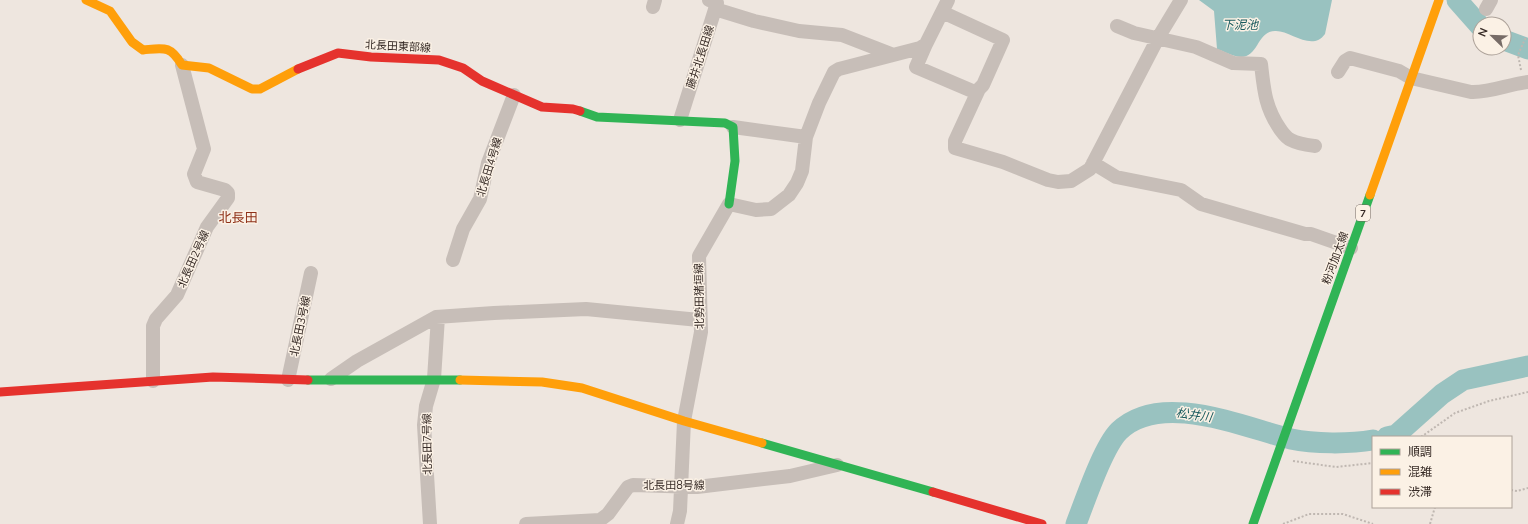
<svg xmlns="http://www.w3.org/2000/svg" width="1528" height="524" viewBox="0 0 1528 524" font-family="'Nunito Sans','Noto Sans JP',sans-serif">
	<style>
		.water { fill: #99c2c0 }
		.lines { fill: none; stroke-linecap: round; stroke-linejoin: round }
		.river { stroke: #99c2c0; stroke-width: 21 }
		.path { stroke: #bfb7b1; stroke-width: 2; stroke-dasharray: 2 2; stroke-linecap: butt }
		.street { stroke: #c7beb8; stroke-width: 14 }
		.fast { stroke: #30b455; stroke-width: 9 }
		.slow { stroke: #ff9f0a; stroke-width: 9 }
		.jam { stroke: #e5322d; stroke-width: 9 }
		.labels { text-anchor: middle; stroke-width: 3; stroke-linejoin: round; paint-order: stroke }
		.shield { fill: #fbf1e5; stroke: #72665f; stroke-width: 1 }
		.shield-label { font-size: 10px; font-weight: bold; fill: #372b26 }
		.street-label { font-size: 11px; fill: #372b26; stroke: #fbf1e5 }
		.water-label { font-size: 12px; font-style: italic; fill: #185a5d; stroke: #fbf1e5 }
		.quarter-label { font-size: 13px; fill: #8e3118; stroke: #fbf1e5 }
	</style>
	<rect width="100%" height="100%" fill="#eee6df"/>
	<path class="water" d="M1199,0H1332L1325,34C1312,52 1291,31 1276,31C1257,30 1259,57 1241,57C1234,57 1223,51 1217,49L1214,11Z"/>
	<g class="lines">
		<path class="river" d="M1457,0L1480,26
			M1504,40L1528,49
			M1387,437L1396,435L1442,394L1463,380L1528,366
			M1076,524C1085,501 1103,447 1119,431C1161,390 1245,428 1291,439C1314,444 1350,444 1373,440"/>
		<path class="path" d="M1521,70L1518,55L1525,39L1528,40
			M1421,437L1455,413L1489,401L1528,392
			M1293,461L1336,467L1373,463
			M1511,490L1517,491L1528,488
			M1283,524L1309,514H1343L1373,524
			M1430,524L1435,507"/>
		<path class="street" d="M653,7L655,0
			M715,9L754,21L799,31L842,35L891,54
			M1486,9L1491,0
			M942,12L1003,40L983,85L979,89L955,141V148L1003,162L1048,180L1058,182L1071,181L1090,169L1158,38L1181,0
			M1117,26L1134,33L1196,47L1233,63L1261,64C1264,90 1265,107 1280,129C1283,133 1286,138 1291,140C1298,144 1307,145 1315,146
			M926,44L916,67L977,93
			M1338,72L1345,61L1350,58L1399,71L1411,78L1471,92C1490,93 1509,84 1528,82
			M680,120L717,3L709,0
			M733,127L806,137
			M1093,163L1116,177L1181,190L1201,204L1305,234H1311L1351,248
			M453,260L463,229L480,199L488,163L514,95
			M331,379L357,361L436,317L494,313L586,309L699,320
			M288,380L311,273
			M153,381V326L156,319L177,295L207,227L228,198V193L225,190L197,182L194,174L204,149L182,65
			M430,524L424,425L426,406L434,379L438,317
			M526,524L600,520L608,514L628,487L633,485L697,487L790,476L837,465
			M677,524L680,511L684,421L701,332L699,256L729,204L756,210L771,209L789,195L797,183L802,171L806,137L819,103L834,72L839,69L920,48L926,44L948,0"/>
		<path class="fast" d="M580,111L597,117L725,123L733,127L735,161L729,204
			M308,380H460
			M762,443L933,492
			M1253,524L1370,195"/>
		<path class="slow" d="M86,0L110,11L132,42L143,50C164,48 170,45 182,65L209,68L252,89H260L298,69
			M1370,195L1439,0
			M460,380L542,382L582,388L684,421L762,443"/>
		<path class="jam" d="M298,69L338,53L371,57L439,60L463,68L482,81L542,107L573,109L580,111
			M0,392L213,377L308,380
			M933,492L1042,524"/>
	</g>
	<g class="labels">
		<rect class="shield" x="1356" y="205" width="14" height="16" rx="3"/>
		<g class="shield-label">
			<text x="1363" y="217">7</text>
		</g>
		<g class="street-label">
			<text transform="translate(398 46) rotate(3)" y="4">北長田東部線</text>
			<text transform="translate(700 57) rotate(-72)" y="4">藤井北長田線</text>
			<text transform="translate(489 167) rotate(-73)" y="4">北長田4号線</text>
			<text transform="translate(1335 258) rotate(-70)" y="4">粉河加太線</text>
			<text transform="translate(193 259) rotate(-66)" y="4">北長田2号線</text>
			<text transform="translate(699 296) rotate(-91)" y="4">北勢田猪垣線</text>
			<text transform="translate(300 326) rotate(-78)" y="4">北長田3号線</text>
			<text transform="translate(427 444) rotate(-91)" y="4">北長田7号線</text>
			<text x="674" y="489">北長田8号線</text>
		</g>
		<g class="water-label">
			<text x="1240" y="29">下泥池</text>
			<text transform="translate(1194 415) rotate(8)" y="4">松井川</text>
		</g>
		<g class="quarter-label">
			<text x="238" y="222">北長田</text>
		</g>
	</g>
	<rect x="1372" y="436" width="140" height="72" fill="#fbf1e5" stroke="#ada299"/>
	<rect x="1380" y="449" width="20" height="6" fill="#30b455" stroke="#ada299"/>
	<text x="1408" y="456" font-size="12" fill="#372b26">順調</text>
	<rect x="1380" y="469" width="20" height="6" fill="#ff9f0a" stroke="#ada299"/>
	<text x="1408" y="476" font-size="12" fill="#372b26">混雑</text>
	<rect x="1380" y="489" width="20" height="6" fill="#e5322d" stroke="#ada299"/>
	<text x="1408" y="496" font-size="12" fill="#372b26">渋滞</text>
	<g transform="translate(1492 36) rotate(293)"><circle r="19" fill="#fbf1e5" stroke="#ada299"/>
	<path d="M0-3L7 15L0 10L-7 15Z" fill="#776c67"/>
	<text y="-6" font-size="11" font-weight="bold" text-anchor="middle" fill="#372b26">N</text>
	</g>
</svg>
